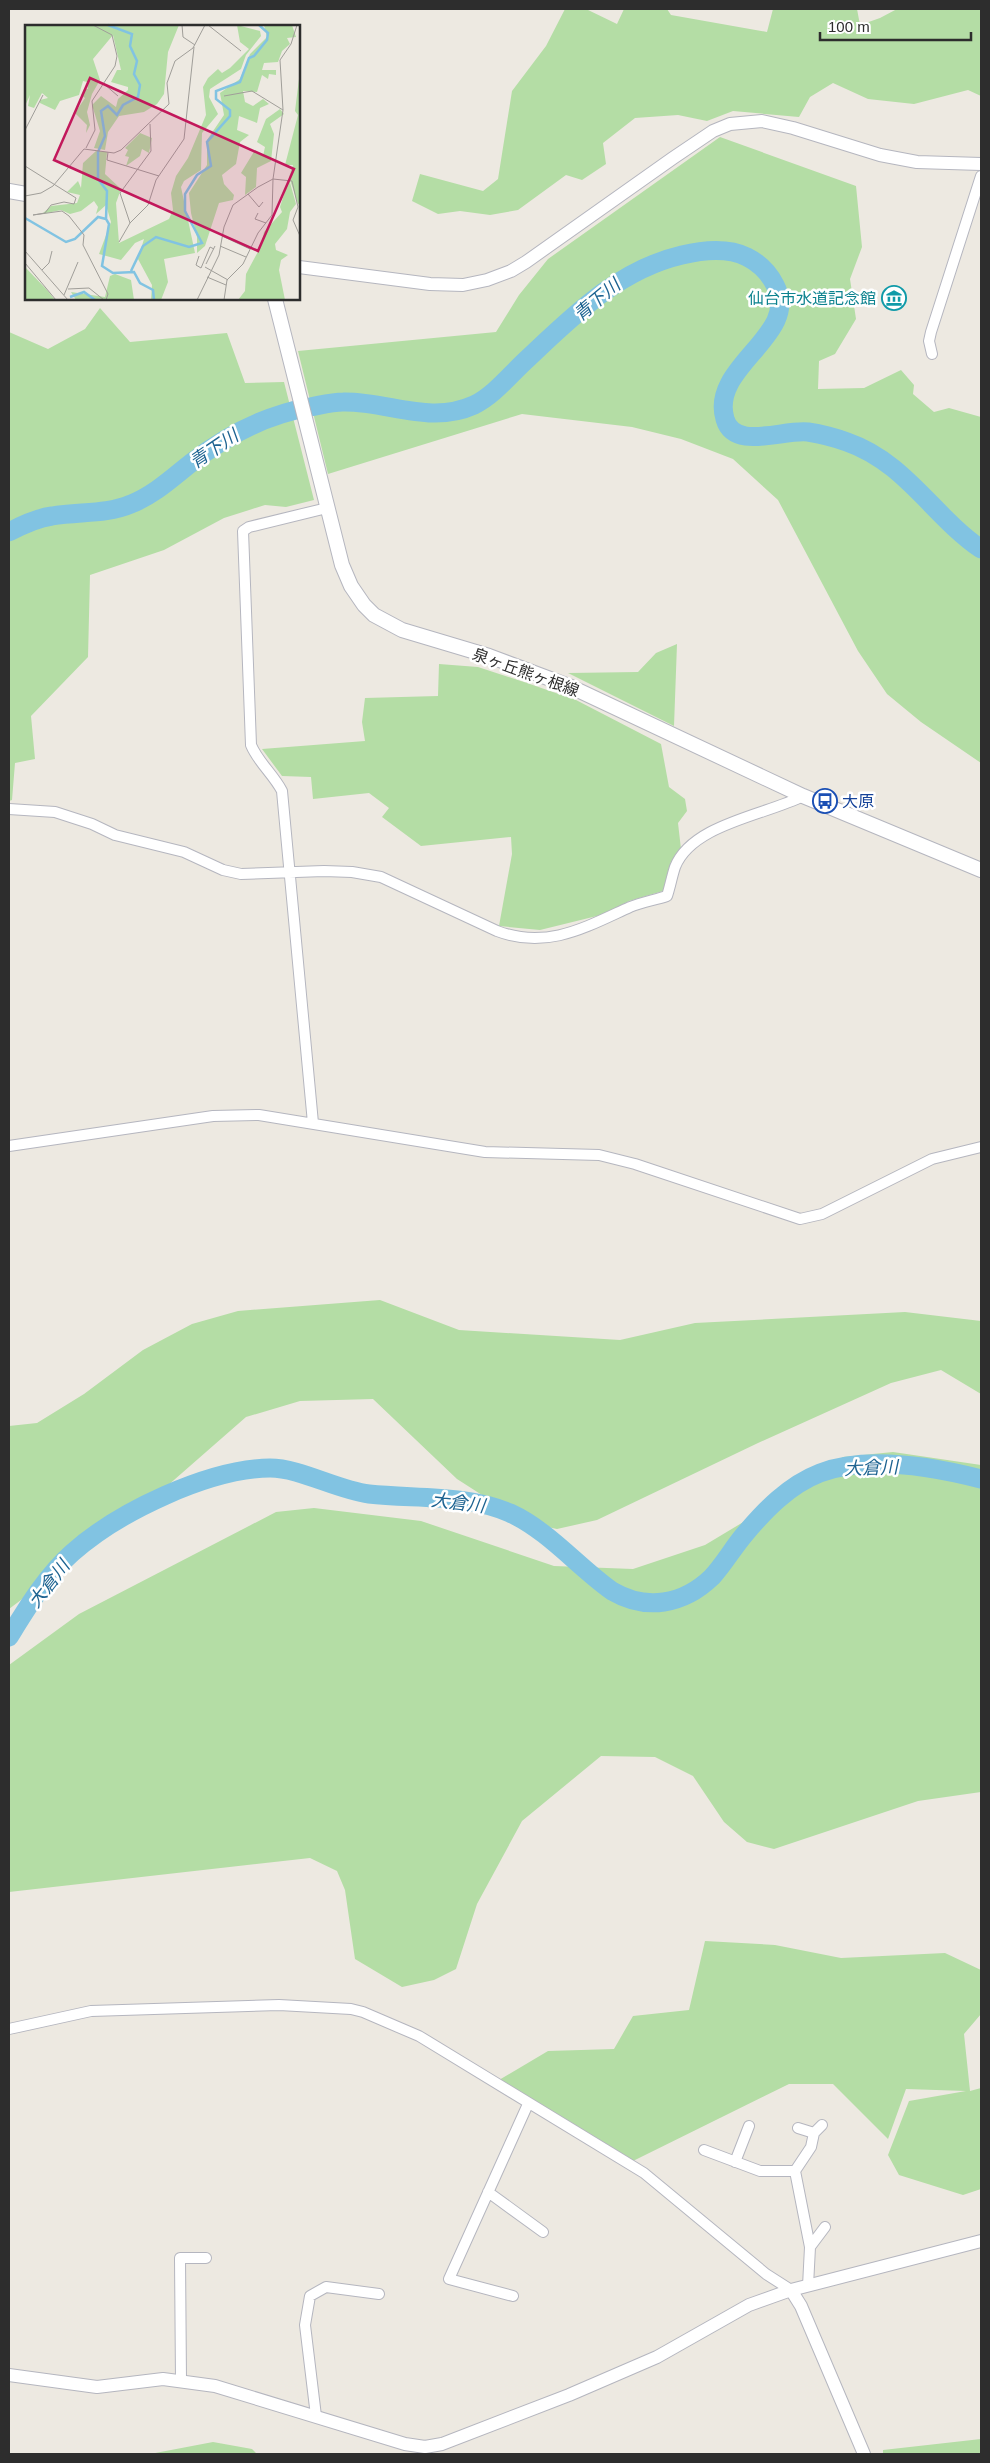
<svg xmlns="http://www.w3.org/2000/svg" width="990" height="2463" viewBox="0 0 990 2463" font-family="Arial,'Noto Sans JP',sans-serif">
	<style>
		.green { fill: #b4dda5 }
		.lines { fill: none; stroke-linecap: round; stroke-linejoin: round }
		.river { stroke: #81c3e2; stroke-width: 19 }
		.minor-casing { stroke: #b5b6bf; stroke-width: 12 }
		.tertiary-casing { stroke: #b5b6bf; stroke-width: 14 }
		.secondary-casing { stroke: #b5b6bf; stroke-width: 16 }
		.minor { stroke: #fff; stroke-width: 10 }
		.tertiary { stroke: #fff; stroke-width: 12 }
		.secondary { stroke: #fff; stroke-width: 14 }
		.labels { text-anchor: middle; stroke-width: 5; stroke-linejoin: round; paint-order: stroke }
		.culture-label { font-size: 16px; fill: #0d838f; stroke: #fff; text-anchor: end }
		.street-label { font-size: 16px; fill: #2d2d2d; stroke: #fff }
		.transit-label { font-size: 16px; fill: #164399; stroke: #fff; text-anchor: start }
		.water-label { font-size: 18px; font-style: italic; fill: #1d6391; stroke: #fff }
		.inset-river { fill: none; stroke: #81c3e2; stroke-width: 2.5 }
		.inset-road { fill: none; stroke: #a09e99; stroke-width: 1 }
		.view { fill: #c2185b; fill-opacity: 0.15; stroke: #c2185b; stroke-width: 2.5 }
		.inset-edge { fill: none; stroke: #2d2d2d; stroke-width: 2.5 }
	</style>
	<rect width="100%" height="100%" fill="#ede9e1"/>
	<path class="green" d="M565,9H586L617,24L624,9H667L671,15L767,32L773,9H857L860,25L880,18L897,9H981V96L968,90L914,104L868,99L833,83L810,97L799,117L733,111L707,121L678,115L635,118L603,143L606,164L582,180L566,175L518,210L490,215L460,211L438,214L412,201L420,174L483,191L498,179L512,91L546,46Z
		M720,137L856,186L862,247L850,279L856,319L835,354L819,361L818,389L864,388L901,370L914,385L913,394L934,412L949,408L981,417V763L921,722L887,694L858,651L778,500L733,459L681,439L632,427L522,414L328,474L298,351L496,332L519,295L548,259Z
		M100,308L130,342L227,333L245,383L284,382L314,500L286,507L265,505L224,518L164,550L90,575L88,657L31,716L35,759L15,763L12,800L9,801V332L48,349L85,329Z
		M677,644L674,726L568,673L638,672L656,653Z
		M439,664L478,667L527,683L576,700L661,744L669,787L685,799L687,811L678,823L681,849L671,862L663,891L629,901L605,914L540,930L499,926L512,854L511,837L421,846L382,817L389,808L369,793L313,799L311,777L282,776L262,749L365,741L362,722L365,698L438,696Z
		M380,1300L459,1330L620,1340L695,1323L905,1312L981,1321V1394L941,1370L891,1383L758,1443L597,1520L557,1529L524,1522L457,1479L373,1399L300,1401L246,1417L134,1515L9,1609V1426L37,1423L84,1394L143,1350L192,1324L238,1311Z
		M893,1452L981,1465V1792L918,1801L774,1849L747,1842L724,1822L693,1776L655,1757L601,1756L522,1821L477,1904L456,1969L434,1980L402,1987L355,1959L345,1890L337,1871L310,1858L9,1892V1665L79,1614L276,1512L314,1508L421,1521L554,1566L633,1569L705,1545L760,1512L798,1482L843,1457Z
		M705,1941L775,1945L841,1958L945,1953L981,1970V2014L964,2034L970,2091L981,2088V2189L963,2195L899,2175L888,2155L909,2101L966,2091L906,2089L888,2139L833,2084H789L633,2161L499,2080L548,2051L614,2049L633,2016L689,2010Z
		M981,2439V2454H883V2450Z
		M213,2442L252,2449L257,2454H150Z"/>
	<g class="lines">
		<path class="river" d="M9,532C22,525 37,518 52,516C79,511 105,515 131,504C154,495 172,478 191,463C227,435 265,415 310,407C321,405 332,402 343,402C388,401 430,425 474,405C493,396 509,376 524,362C571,318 617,270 682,255C703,250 727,247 747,257C759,263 769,273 775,285C802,335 709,366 725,419C734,451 783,429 808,432C821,434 836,438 847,442C905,462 933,516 981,549
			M9,1637C27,1608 46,1576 72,1553C118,1512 208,1469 270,1468C300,1468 337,1490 369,1494C415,1499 466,1494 510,1513C549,1531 578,1567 612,1591C646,1611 683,1605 712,1577C724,1564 733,1548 744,1535C765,1510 789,1485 820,1473C867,1455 934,1467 981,1479"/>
		<defs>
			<path id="minor" d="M932,354L929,341L931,332L981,176
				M9,809L55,812L92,824L115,835L184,852L223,870L241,874L324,871L352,872L381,877L497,931C547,950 586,927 630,907C642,902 655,900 667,896C670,887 672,876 675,867C692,824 766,815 803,796
				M313,1123L282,791C273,774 258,762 251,745L243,531L249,527L327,508
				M9,1146L213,1116L259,1115L485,1152L599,1155L635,1164L800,1219L822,1214L932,1159L981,1147
				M9,2029L91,2011L279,2005L351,2009L363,2012L419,2036L644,2173L766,2274L791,2290
				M798,2128L814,2133L822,2125
				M704,2150L760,2171H795
				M735,2162L749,2126
				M488,2192L543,2232
				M810,2247L825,2227
				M808,2286L810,2247L795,2171L811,2147L814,2133
				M513,2296L449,2279L528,2104
				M181,2380L180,2258H206
				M316,2416L305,2325L310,2296L326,2287L379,2294"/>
			<path id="tertiary" d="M299,267L430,284L463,285L487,280L511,271L526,262L673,158L713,131L730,124L762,121L793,128L880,155L917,162L981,164
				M791,2290L801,2306L864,2454
				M9,2375L97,2387L163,2379L215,2386L405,2444L425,2447L442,2444L569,2395L657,2357L749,2305L791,2290L981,2241"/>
			<path id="secondary" d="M9,191L26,194
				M275,299L342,565L351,586L364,605L374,615L402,630L489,656L569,686L803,796L981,870"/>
		</defs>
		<use href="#minor" class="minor-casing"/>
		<use href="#tertiary" class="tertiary-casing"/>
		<use href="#secondary" class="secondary-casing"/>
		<use href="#minor" class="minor"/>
		<use href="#tertiary" class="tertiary"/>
		<use href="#secondary" class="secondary"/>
	</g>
	<defs>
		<symbol id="museum-ring" viewBox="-11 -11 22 22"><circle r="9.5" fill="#fff" stroke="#0f9aa8" stroke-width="1.5"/><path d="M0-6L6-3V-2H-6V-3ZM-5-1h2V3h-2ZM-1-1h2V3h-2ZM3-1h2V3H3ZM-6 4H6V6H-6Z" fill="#0f9aa8"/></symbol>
		<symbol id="bus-ring" viewBox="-11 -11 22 22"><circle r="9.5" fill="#fff" stroke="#1a4fb4" stroke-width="1.5"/><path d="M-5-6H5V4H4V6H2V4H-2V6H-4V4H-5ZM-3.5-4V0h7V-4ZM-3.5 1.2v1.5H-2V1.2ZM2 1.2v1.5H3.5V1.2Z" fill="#1a4fb4"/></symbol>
	</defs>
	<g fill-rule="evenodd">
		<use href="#museum-ring" x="880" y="284" width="28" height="28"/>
		<use href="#bus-ring" x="811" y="787" width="28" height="28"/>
	</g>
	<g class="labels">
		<g class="culture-label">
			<text x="876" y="304">仙台市水道記念館</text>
		</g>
		<g class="street-label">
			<text transform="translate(526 672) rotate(20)" y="6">泉ヶ丘熊ヶ根線</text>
		</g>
		<g class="transit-label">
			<text x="842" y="807">大原</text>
		</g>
		<g class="water-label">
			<text transform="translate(597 300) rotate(-40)" y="6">青下川</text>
			<text transform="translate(214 449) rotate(-34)" y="6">青下川</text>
			<text transform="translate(871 1468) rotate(-2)" y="6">大倉川</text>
			<text transform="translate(458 1503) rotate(7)" y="6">大倉川</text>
			<text transform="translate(49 1584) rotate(-52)" y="6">大倉川</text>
		</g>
	</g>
	<g transform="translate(25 25)">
		<rect width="275" height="275" fill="#ede9e1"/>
		<path d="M0,0H154L143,27L139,69L132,79L119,87L94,91L83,107L80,125L69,123L75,106L67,80L76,71L91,82L93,74L103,65V62L86,57L92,45H96L88,10L68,34L75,55L67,69L62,87L65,100L61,108L62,100L50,88L60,73L56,70L59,64H63L62,57L58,56L54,70L35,76L30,85L15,78V75L23,73L17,68L9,83L3,81L5,70L0,81ZM212,0L235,6L236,11L221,30L216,44L185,64L184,72L193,89L177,108L176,145L159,156L156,162L170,228L139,234L143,257L136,275H126L127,260L113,234L119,214L110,218L96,235L74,229L86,197L81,180L71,189L73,182L69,176L56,186L45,189L36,185L17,189L26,181L52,178L55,170L42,167L53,156L56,163L58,138L71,126L82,127L80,149L96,164L91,178L94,218L144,194L148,185L146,168L151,151L163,133L181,90L178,62L183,53L193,44L197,48L205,43L224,24L215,17ZM239,0H267L271,12L262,13L265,19L257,26L253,37L239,38L237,45H251V50L244,49L243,54L237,50L232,67L218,66L220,77L228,81L238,74L244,79L235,83L232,98L214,91L212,105L224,110L215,117L211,139L197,150L199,159L209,170L208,175L194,178L180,221L172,228V212L166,188L164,168L182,140V115L199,90L195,68L215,54L225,29L242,12ZM275,46V178L273,179L264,152L268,140H260L273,90L270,86ZM255,84L259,89L245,99L249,109L246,136L232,143L231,162L220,170L221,152L216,148L230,125L238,131L240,122L232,117L241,94ZM115,108L127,113L124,128L117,124L115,131L101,141L104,132L100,131L103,125L100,123ZM264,154L271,179L265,187L262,204L250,219L251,225L263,230L256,235L254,245L260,275H213L220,266L221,249L236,221L239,207L257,187L255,182ZM0,242L23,266L30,275H0ZM90,249L106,255L109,275H51L46,267L80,272L85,251Z" fill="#b4dda5"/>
		<path class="inset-river" d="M83,0L107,9L105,21L112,36L109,49L115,60L113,72L98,80L92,90L83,81L76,86L80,111L73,127V154L82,166L81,194L84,199L77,241L88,248L109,247L115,258L128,265L129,275M0,193L41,217L50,214L73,192L81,194M106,246L118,221L131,212L164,222L177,218L160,186V169L172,150L186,141L182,117L205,91V85L191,74V66L215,57L224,33L229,31L242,15L243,8L234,0M45,272L59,267L70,275"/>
		<path class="inset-road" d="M157,0L158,12L170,20M183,0L216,26M79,59L93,71M199,71L227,66L258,85M0,105L18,70M61,123L70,105L67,76L90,41L92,31L87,10L68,0M83,127L82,135L134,151M0,141L51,173L49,179L39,177L26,180L20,188L8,190L37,186L44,191L59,210L58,220L83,269L81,275M223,169L234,182L238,177M0,171L16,168L28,161L59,124L89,128L96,125L144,79L142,58L150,36L168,23L180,0M233,188L230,194L241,198M105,198L95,168L126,126L125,99M197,211L225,224M94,217L105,198L123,180L131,155L159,114L169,22M195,221L221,232M0,226L43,275M174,231L171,240L176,243L185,222L189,224M0,238L31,275M181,239L190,221M180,242L203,255M17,245L24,238L27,226M182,252L201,260M43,264L64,263L79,275M39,270L53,237M172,275L194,230L199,202L208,180L233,162L248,154L267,156L273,182L268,195L275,211M199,275L202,255L218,239L233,208L247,190L248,154L258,85L255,35L266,19L272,0"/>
		<path class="view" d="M65,53L269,144L233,226L29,135Z"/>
		<rect width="275" height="275" class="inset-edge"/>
	</g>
	<rect width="990" height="2463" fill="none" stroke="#2d2d2d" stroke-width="20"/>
	<path d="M820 32v8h151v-8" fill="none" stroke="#2d2d2d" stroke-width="2.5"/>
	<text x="828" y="32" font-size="15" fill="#2d2d2d" stroke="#ffffff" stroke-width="4" paint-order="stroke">100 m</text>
</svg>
